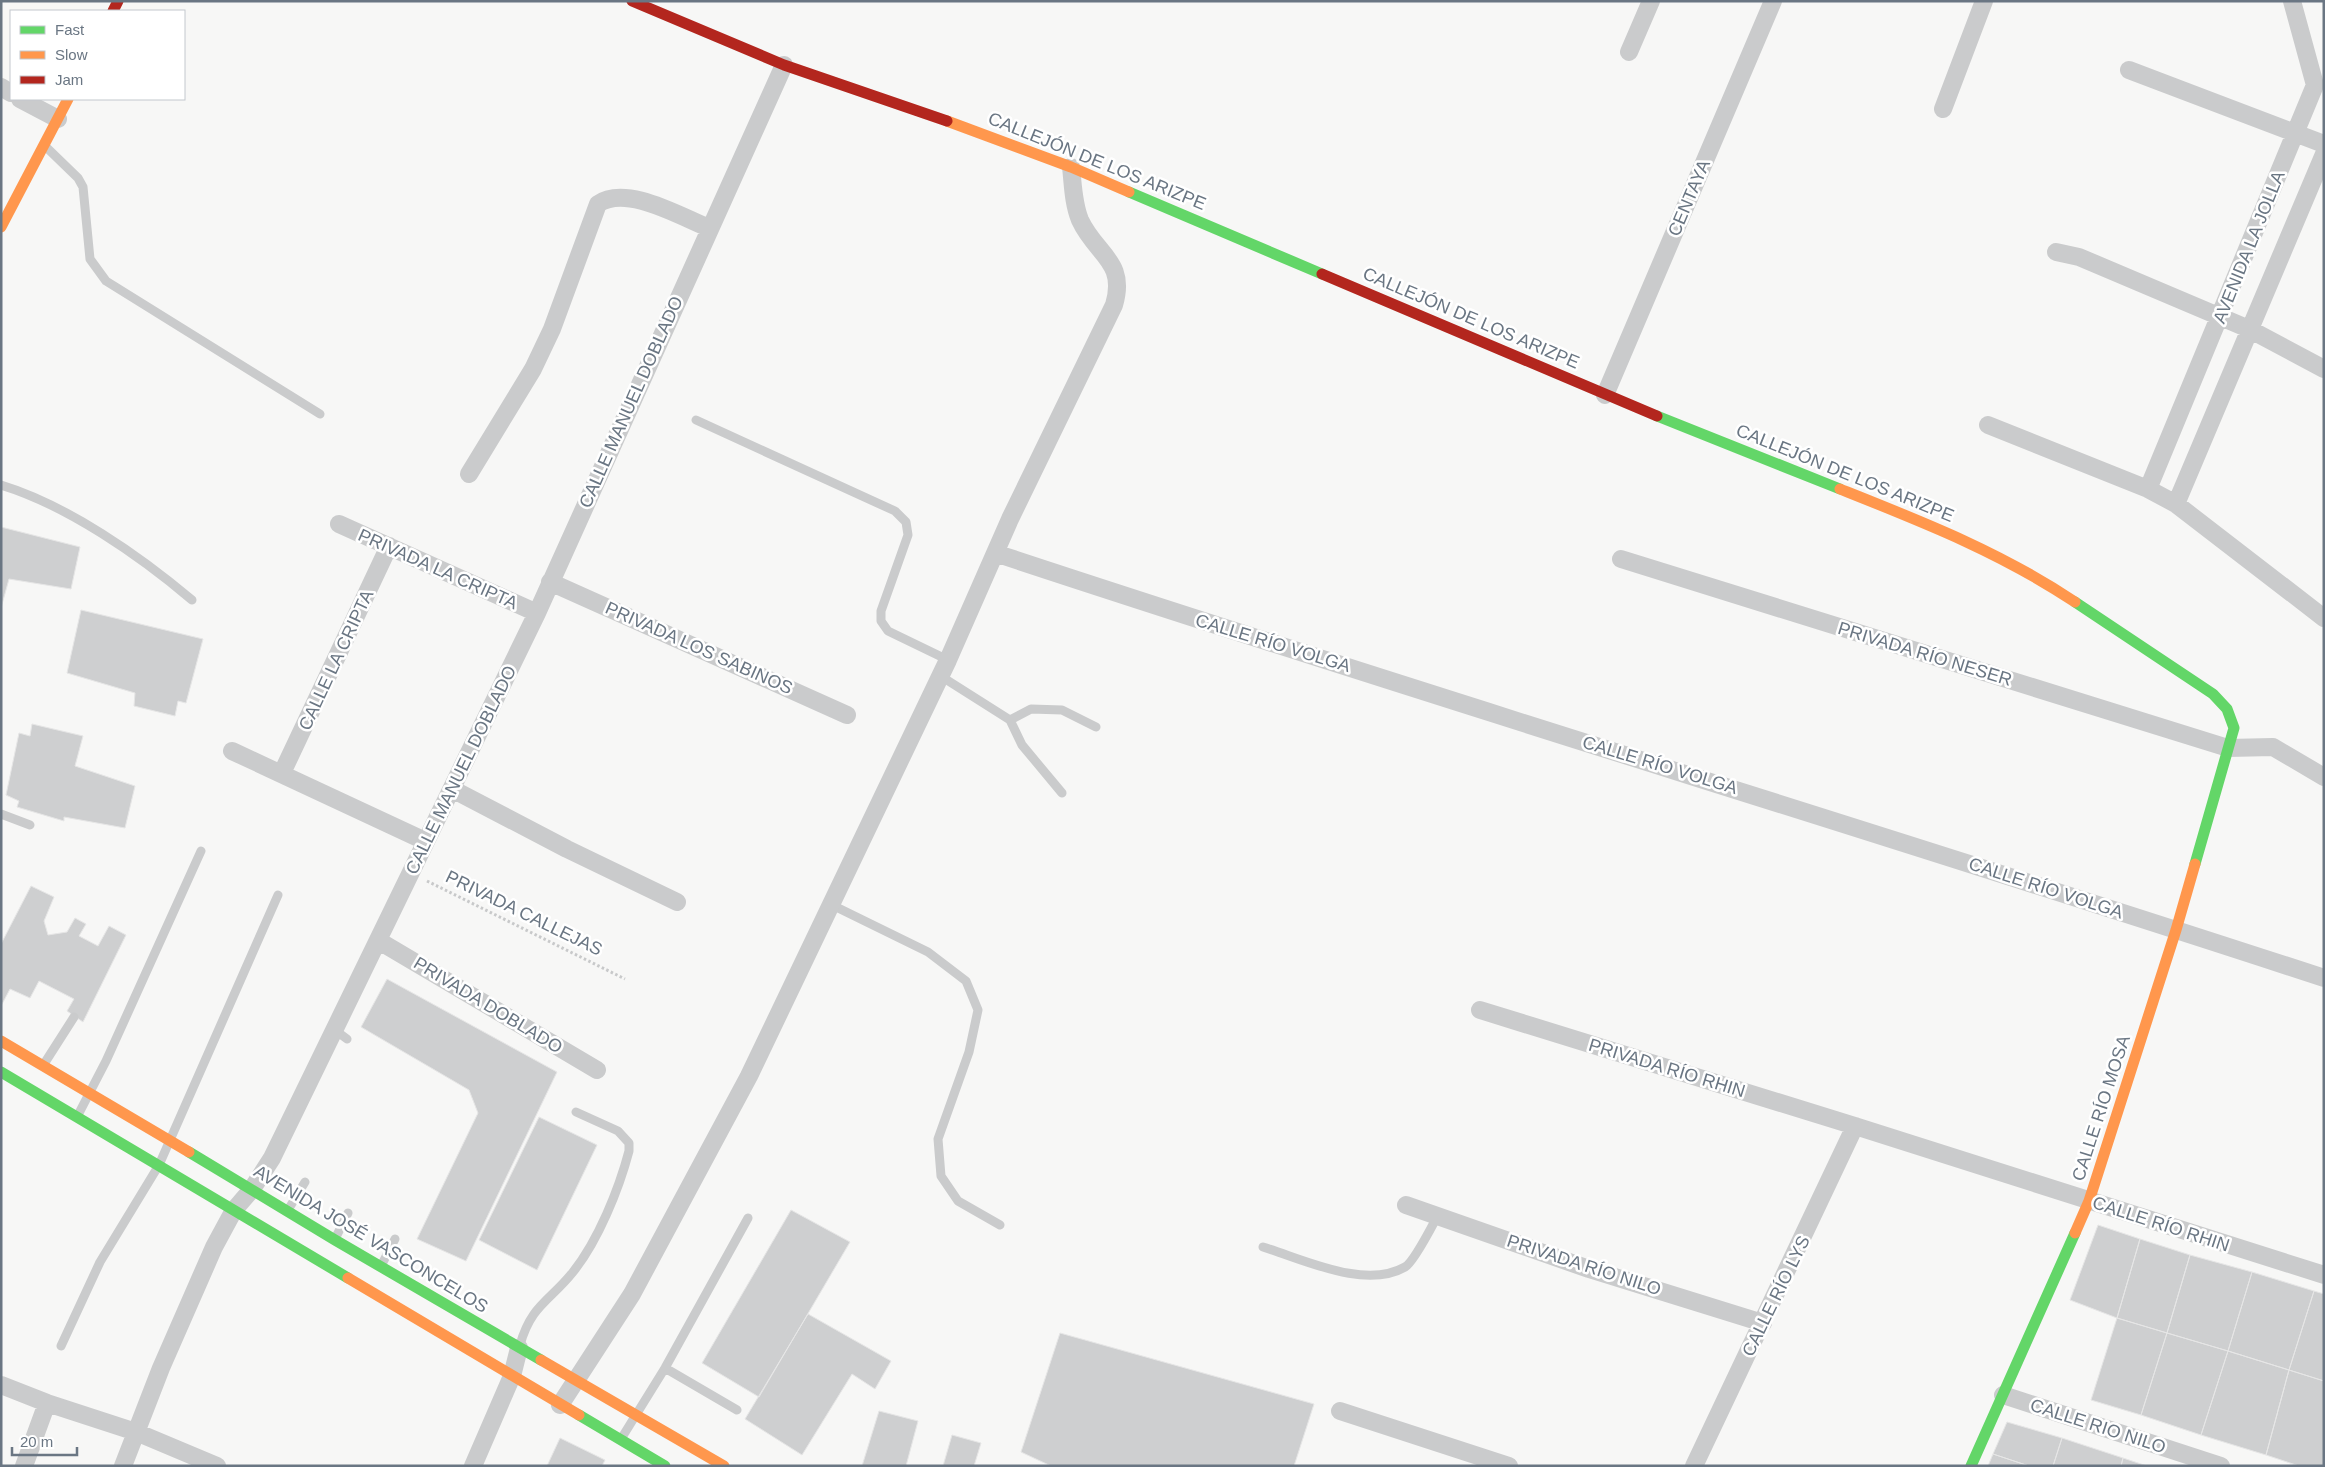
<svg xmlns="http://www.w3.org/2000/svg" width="2325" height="1467" viewBox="0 0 2325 1467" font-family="Helvetica,sans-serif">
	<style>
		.building { fill: #cecfd0; stroke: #e6e6e6 }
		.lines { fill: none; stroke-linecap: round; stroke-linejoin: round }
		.path { stroke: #c8c9ca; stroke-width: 3; stroke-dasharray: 2.5 2.5; stroke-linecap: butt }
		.lane { stroke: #cacbcc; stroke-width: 9 }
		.street { stroke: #cacbcc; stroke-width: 18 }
		.fast { stroke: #63d668; stroke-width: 11 }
		.slow { stroke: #ff974d; stroke-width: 11 }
		.jam { stroke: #b3261e; stroke-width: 11 }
		.labels { text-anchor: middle; stroke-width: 5; stroke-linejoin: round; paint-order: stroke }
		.street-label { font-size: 18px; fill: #6a7683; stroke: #fff }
	</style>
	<rect width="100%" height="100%" fill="#f7f7f6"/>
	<path class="building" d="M1,527L80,547L71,589L9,579L1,608Z
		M81,610L203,639L186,703L178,701L175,716L134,706L135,693L67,673Z
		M32,724L83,736L75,766L135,786L125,828L64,817V821L17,807L19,801L6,795L19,733L30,736Z
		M31,886L54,897L44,921L48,935L67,932L75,918L86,924L79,936L98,946L109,926L126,935L83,1022L67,1011L74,999L39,981L30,998L10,989L1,1006V944Z
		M387,979L557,1072L466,1261L417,1239L478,1113L469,1090L361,1027Z
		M539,1117L597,1145L537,1270L479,1240Z
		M791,1210L850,1242L759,1397L702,1363Z
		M2098,1225L2140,1239L2117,1318L2070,1300Z
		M2140,1239L2190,1255L2167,1333L2117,1318Z
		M2190,1255L2252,1272L2228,1351L2167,1333Z
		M2252,1272L2314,1291L2289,1370L2228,1351Z
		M2314,1291L2324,1294V1381L2289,1370Z
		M808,1314L891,1361L875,1389L852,1374L802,1455L745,1419Z
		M2117,1318L2167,1333L2141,1415L2091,1400Z
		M1060,1333L1314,1404L1294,1466H1051L1021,1452Z
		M2167,1333L2228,1351L2201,1435L2141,1415Z
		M2228,1351L2289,1370L2266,1455L2201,1435Z
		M2289,1370L2324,1381V1466H2299L2266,1455Z
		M879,1411L918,1421L906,1466H862Z
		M2007,1422L2062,1438L2053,1466H2029L1993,1454Z
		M952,1435L981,1443L974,1466H943Z
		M560,1438L605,1460L602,1466H547Z
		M2062,1438L2123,1458L2121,1466H2053Z
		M1993,1454L2029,1466H1988Z
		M2123,1458L2147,1466H2121Z"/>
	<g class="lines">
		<path class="path" d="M427,881L625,979"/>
		<path class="lane" d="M45,146L78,178L83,187L90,259L106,281L320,414
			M696,420L895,511L906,522L908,535L881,611V621L888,631L948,660
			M1,485C67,505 140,556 192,600
			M939,675L1010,720L1022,745L1062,793
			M1010,720L1031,709L1062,710L1096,727
			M1,814L30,825
			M830,904L928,952L966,981L978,1010L969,1052L938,1139L941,1176L958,1201L1000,1225
			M335,1030L347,1039
			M44,1064L74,1017
			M78,1115L106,1061L201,851
			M288,1210L305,1182
			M335,1239L348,1213
			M1263,1247C1303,1259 1365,1290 1405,1267C1414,1262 1432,1226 1438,1215
			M381,1266L395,1239
			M520,1345C531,1305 550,1301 573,1272C598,1241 619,1189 629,1151V1143L618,1131L576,1112
			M61,1346L100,1262L159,1165L278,895
			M665,1368L737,1410
			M621,1439L665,1368L748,1218"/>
		<path class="street" d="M1629,52L1651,1
			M2129,70L2324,144
			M1,87L11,93
			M20,99L58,119
			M1943,109L1984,1
			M2056,252L2079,257L2249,329L2324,369
			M1605,395L1773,1
			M1988,425L2148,489L2176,504L2324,618
			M469,474L533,369L552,329L598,204C626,184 681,217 709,228
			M2148,489L2315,85L2292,1
			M2176,504L2324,154
			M339,524L537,613
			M995,553C1436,699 1882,833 2324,978
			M1621,559L2228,748L2273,747L2324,777
			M550,582L847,715
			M232,751L425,841
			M282,773L389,546
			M452,789L567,849L677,902
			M379,941L597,1070
			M1480,1010L1855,1126L2324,1275
			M1406,1205L1589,1269L1763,1323
			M1,1385L47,1403L136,1432L217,1466
			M2003,1395L2221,1466
			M560,1405L632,1294L749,1076L948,660L1010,519L1114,305C1127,261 1096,255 1080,220C1073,203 1073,184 1071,167
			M1340,1411L1509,1466
			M24,1466L47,1403
			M123,1466L161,1368L214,1247L234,1210L252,1189L272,1158L537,613L784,65
			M473,1466L512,1376L519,1348
			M1694,1466L1855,1126"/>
		<path class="fast" d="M1129,192L1322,274
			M1657,416L1840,489
			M2075,602L2213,694L2227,709L2234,728L2195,864
			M1,1072L348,1278
			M189,1152L335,1240L541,1360
			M579,1415L665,1466
			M1971,1466L2075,1233"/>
		<path class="slow" d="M947,121L1071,167L1129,192
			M1,227L68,99
			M1840,489C1923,522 2000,552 2075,602
			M1,1041L189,1152
			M2075,1233L2089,1201L2176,930L2195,864
			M348,1278L579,1415
			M541,1360L724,1466"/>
		<path class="jam" d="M632,1L784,65L947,121
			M113,11L118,1
			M1322,274L1657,416"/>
	</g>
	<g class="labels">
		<g class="street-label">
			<text transform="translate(1097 161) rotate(22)" y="6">CALLEJÓN DE LOS ARIZPE</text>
			<text transform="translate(1689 198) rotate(-67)" y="6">CENTAYA</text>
			<text transform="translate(2249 247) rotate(-68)" y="6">AVENIDA LA JOLLA</text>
			<text transform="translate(1471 318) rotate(23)" y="6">CALLEJÓN DE LOS ARIZPE</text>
			<text transform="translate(631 402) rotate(-66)" y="6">CALLE MANUEL DOBLADO</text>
			<text transform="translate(1845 473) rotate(22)" y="6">CALLEJÓN DE LOS ARIZPE</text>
			<text transform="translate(438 569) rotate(24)" y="6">PRIVADA LA CRIPTA</text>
			<text transform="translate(1273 643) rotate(17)" y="6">CALLE RÍO VOLGA</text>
			<text transform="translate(699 648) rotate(24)" y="6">PRIVADA LOS SABINOS</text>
			<text transform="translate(1925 654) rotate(17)" y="6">PRIVADA RÍO NESER</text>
			<text transform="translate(336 660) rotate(-65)" y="6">CALLE LA CRIPTA</text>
			<text transform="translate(1660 765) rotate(17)" y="6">CALLE RÍO VOLGA</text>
			<text transform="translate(461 770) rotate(-64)" y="6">CALLE MANUEL DOBLADO</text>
			<text transform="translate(2046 888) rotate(18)" y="6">CALLE RÍO VOLGA</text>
			<text transform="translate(524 913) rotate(26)" y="6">PRIVADA CALLEJAS</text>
			<text transform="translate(488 1005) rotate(31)" y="6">PRIVADA DOBLADO</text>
			<text transform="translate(1667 1068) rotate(17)" y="6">PRIVADA RÍO RHIN</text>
			<text transform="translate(2101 1108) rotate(-72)" y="6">CALLE RÍO MOSA</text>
			<text transform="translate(2161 1224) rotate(18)" y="6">CALLE RÍO RHIN</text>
			<text transform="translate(371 1239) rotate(31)" y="6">AVENIDA JOSÉ VASCONCELOS</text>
			<text transform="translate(1584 1265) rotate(18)" y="6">PRIVADA RÍO NILO</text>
			<text transform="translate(1776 1296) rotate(-64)" y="6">CALLE RÍO LYS</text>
			<text transform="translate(2098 1426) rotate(18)" y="6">CALLE RIO NILO</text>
		</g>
	</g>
	<rect width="2325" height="1467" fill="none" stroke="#6a7683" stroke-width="5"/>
	<rect x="10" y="10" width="175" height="90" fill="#ffffff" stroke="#c3c8cd"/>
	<rect x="20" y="26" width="25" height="8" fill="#63d668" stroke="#c3c8cd"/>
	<text x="55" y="35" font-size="15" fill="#6a7683">Fast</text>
	<rect x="20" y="51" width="25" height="8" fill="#ff974d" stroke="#c3c8cd"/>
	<text x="55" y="60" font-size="15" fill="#6a7683">Slow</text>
	<rect x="20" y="76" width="25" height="8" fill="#b3261e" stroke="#c3c8cd"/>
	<text x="55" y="85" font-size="15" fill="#6a7683">Jam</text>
	<path d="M12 1447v8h65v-8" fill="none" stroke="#6a7683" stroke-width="2.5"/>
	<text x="20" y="1447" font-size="15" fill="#6a7683" stroke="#ffffff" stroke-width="4" paint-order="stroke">20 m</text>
</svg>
